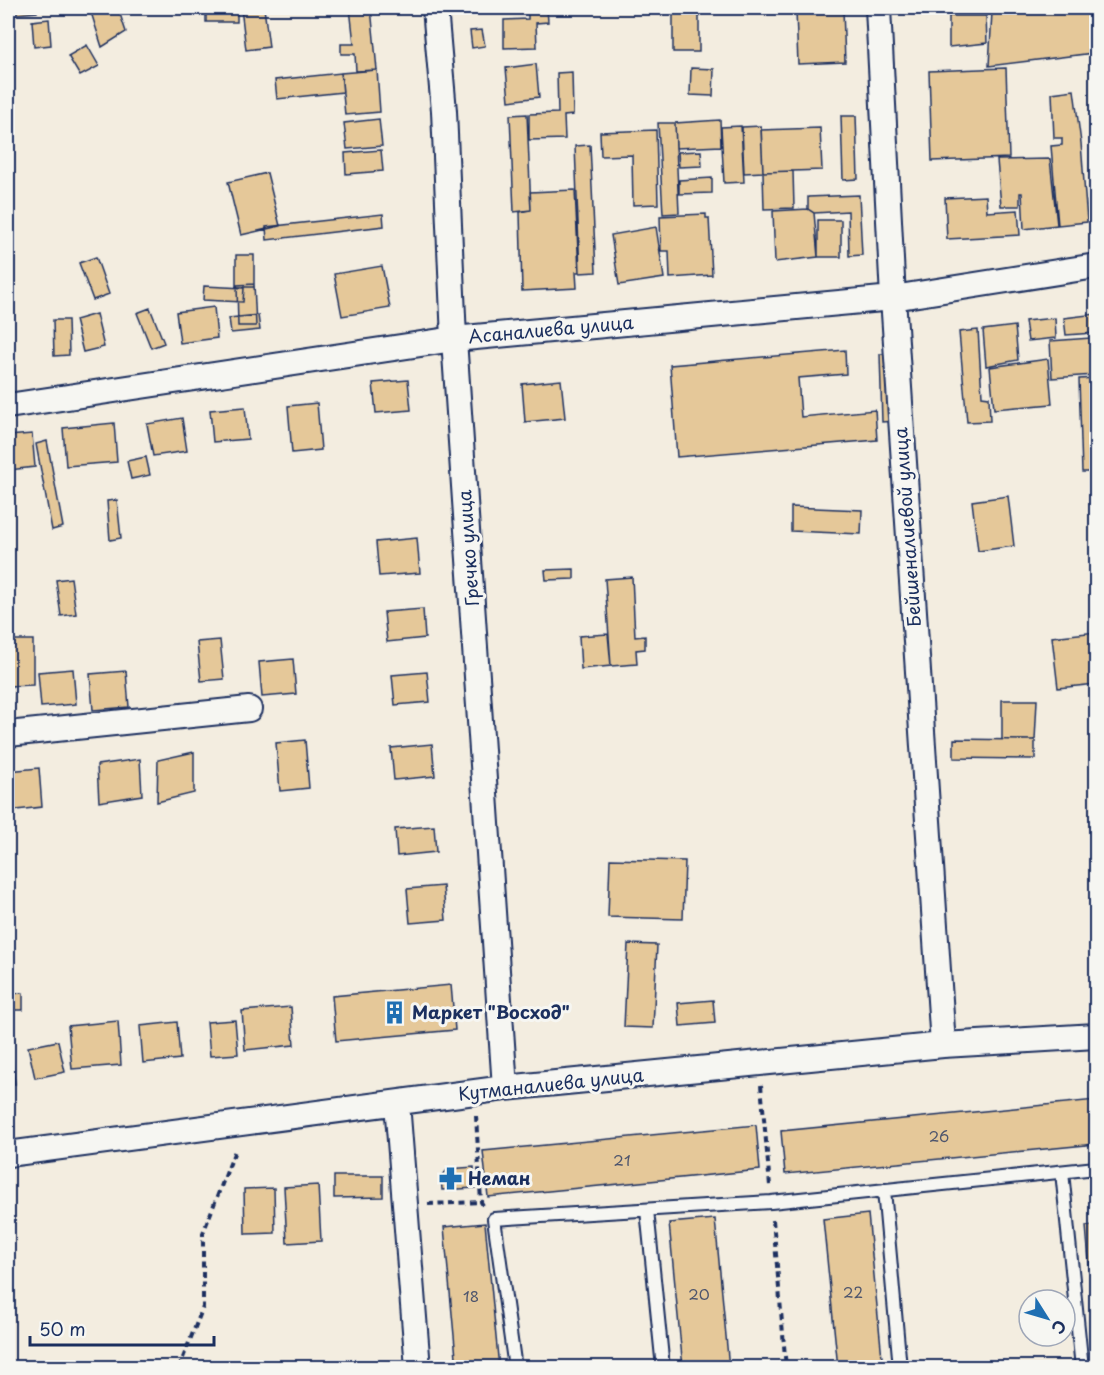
<svg xmlns="http://www.w3.org/2000/svg" width="1104" height="1375" viewBox="0 0 1104 1375" font-family="'Playpen Sans',sans-serif">
	<style>
		.building { fill: #e5c899; stroke: #1b2f5e; stroke-width: 1.5 }
		.lines { fill: none; stroke-linecap: round; stroke-linejoin: round }
		.lane-casing { stroke: #1b2f5e; stroke-width: 16 }
		.street-casing { stroke: #1b2f5e; stroke-width: 28 }
		.path { stroke: #1b2f5e; stroke-width: 4; stroke-dasharray: 6 4.5; stroke-linecap: butt }
		.lane { stroke: #f6f6f2; stroke-width: 12 }
		.street { stroke: #f6f6f2; stroke-width: 24 }
		.labels { text-anchor: middle; stroke-width: 6; stroke-linejoin: round; paint-order: stroke }
		.number-label { font-size: 15px; fill: #4e556d }
		.street-label { font-size: 18px; fill: #1b2f5e; stroke: #f6f6f2 }
		.poi-label { font-size: 18px; font-weight: bold; fill: #1b2f5e; stroke: #f6f6f2; text-anchor: start }
	</style>
	<rect width="100%" height="100%" fill="#f3ede0"/>
	<filter id="ink" filterUnits="userSpaceOnUse"><feTurbulence type="fractalNoise" baseFrequency=".0167" numOctaves="2"/><feDisplacementMap in="SourceGraphic" scale="12" xChannelSelector="R" yChannelSelector="G"/><feConvolveMatrix kernelMatrix="1 2 1 2 8 2 1 2 1" color-interpolation-filters="sRGB"/></filter>
	<g filter="url(#ink)">
		<path class="building" d="M17,8H37V12L17,14Z
			M87,8H118L126,32L102,47L90,9Z
			M182,8H202V10L183,12Z
			M206,8H237V22H206Z
			M241,8H264L269,47L246,50Z
			M350,8H371L377,70L356,71L355,54H341V44H354Z
			M528,8H547L548,22L536,23L537,47L504,48V20L528,19Z
			M673,8H699V52H673Z
			M1089,8L1093,53L989,66L992,12Z
			M843,10L845,62L798,64L796,11Z
			M949,16H986L987,43L949,47Z
			M49,19L51,45L34,47L32,21Z
			M482,30L485,46L472,48L470,31Z
			M87,45L99,66L80,76L68,56Z
			M536,64L539,97L509,101L506,68Z
			M691,68L714,69L713,96L690,95Z
			M1006,68L1009,158L932,161L929,71Z
			M377,70L380,112L345,115L341,73Z
			M572,72L573,115L564,116L565,139L529,140V114L558,113L557,73Z
			M341,73L343,92L277,99L275,80Z
			M1074,90L1081,143L1087,222L1058,225L1051,146L1062,145V138H1054L1052,93Z
			M527,114L531,210L514,212L510,115Z
			M841,116H856L858,179L843,180Z
			M379,119L382,146L347,149L344,123Z
			M720,120L721,146L676,148L675,123Z
			M658,123H675L679,213L663,214Z
			M741,126L744,182L724,183L721,127Z
			M761,126L763,172L744,173L742,127Z
			M820,128L822,170L763,172L761,130Z
			M656,130L658,204L633,205L632,155L601,156L600,132Z
			M590,145L596,272L580,273L575,146Z
			M381,150L383,171L346,174L345,153Z
			M701,151L702,166L679,167L678,152Z
			M1050,159L1057,225L1024,229L1022,193H1020V206H1001L997,160Z
			M793,171L794,208L764,209L763,172Z
			M267,173L280,226L241,235L228,182Z
			M712,178V193L679,194V180Z
			M575,190L579,272H576L577,288L522,291L520,212L531,210L530,192Z
			M859,195L862,255L849,256L848,211L814,213L808,209V197Z
			M986,196L987,212L1018,210L1020,235L947,239L945,198Z
			M1096,200V221H1089L1088,201Z
			M808,209L814,213L818,257L775,262L773,211Z
			M383,214L384,226L267,240L266,227Z
			M706,214V218H709L712,275L670,278L669,251H661L660,216Z
			M818,220H841V257H818Z
			M656,227L664,278L619,285L611,235Z
			M236,255H254V287H236Z
			M96,257L109,294L93,300L79,263Z
			M382,266L390,308L342,316L334,274Z
			M254,284L256,326H238L237,285Z
			M204,286L244,288L243,302L203,300Z
			M214,307L217,338L180,343L176,312Z
			M150,308L164,343L151,348L137,313Z
			M96,314L104,347L83,352L75,320Z
			M1096,314V353L1094,333L1066,335L1064,318Z
			M258,315L260,330L231,333L229,318Z
			M1055,318L1056,338L1028,341L1025,321Z
			M53,320H68L69,355L54,356Z
			M1015,326L1018,360L986,366L983,330Z
			M978,330L982,396L989,397L990,421L967,422L959,332Z
			M1091,338L1094,375L1052,378L1050,341Z
			M845,350L846,374L798,378L801,417L875,410L877,440L677,457L670,365Z
			M880,354H892L894,421L882,422Z
			M1048,359L1052,404L994,409L990,367Z
			M1096,378V472H1082L1079,379Z
			M408,380L411,410L376,413L373,383Z
			M561,380L565,418L525,422L522,384Z
			M317,403L321,450L292,453L288,406Z
			M245,407L248,439L213,442L210,410Z
			M182,418L187,451L153,456L147,424Z
			M114,423L117,462L66,466L63,428Z
			M32,434L35,467L9,470L8,436Z
			M47,441L63,527L52,530L36,444Z
			M146,457L150,475L131,479L127,461Z
			M1008,496L1014,546L978,551L972,501Z
			M117,500L121,538L110,540L107,501Z
			M791,507L862,510L861,534L791,531Z
			M417,538L420,573L379,576L376,542Z
			M574,569V579L546,580L545,570Z
			M632,577L635,637L645,636V649L636,650L637,664L611,666L605,579Z
			M71,578L76,614L61,616L56,580Z
			M423,609L425,638L387,642L384,612Z
			M1096,632V684L1058,688L1052,637Z
			M608,634L611,666L581,669L579,636Z
			M8,640H33V685L8,686Z
			M220,640L224,679L201,681L197,642Z
			M293,659L296,694L262,697L259,662Z
			M73,669L76,704L41,707L38,672Z
			M126,671L129,707L93,710L90,674Z
			M427,672L430,702L395,705L392,675Z
			M8,686H11L14,720L8,721Z
			M1002,700H1037L1035,740H1002Z
			M954,739L1035,740V759L954,758Z
			M305,740L309,788L280,791L276,743Z
			M432,744L435,776L394,780L391,748Z
			M194,752V793L157,802L158,760Z
			M140,759L142,795L99,802L97,765Z
			M39,768L42,807L8,811V771Z
			M434,826L436,852L397,856L395,829Z
			M610,859L685,861L683,919L608,917Z
			M443,886L446,920L410,923L407,889Z
			M628,944L657,945L653,1028L624,1027Z
			M451,985L455,1030L336,1041L332,996Z
			M23,993V1010H8V994Z
			M713,1000L715,1023L680,1026L678,1003Z
			M291,1007L294,1045L245,1050L242,1011Z
			M235,1020L238,1054L210,1056L207,1022Z
			M118,1021L121,1065L72,1069L68,1026Z
			M177,1022L180,1059L143,1063L140,1026Z
			M58,1041L65,1072L35,1078L28,1047Z
			M11,1049L15,1084L8,1085V1050Z
			M1096,1100V1144L785,1174L781,1131Z
			M756,1125L760,1170L488,1197L483,1151Z
			M474,1167L475,1188L442,1190L441,1177L448,1169Z
			M334,1176H383V1197L334,1198Z
			M318,1185L321,1241L287,1243L284,1187Z
			M274,1188L275,1233L245,1234L244,1189Z
			M868,1214L883,1368H838L823,1219Z
			M715,1219L729,1368H683L669,1223Z
			M485,1223L499,1368H457L444,1227Z
			M1096,1225V1344L1086,1226Z"/>
		<g class="lines">
			<defs>
				<path id="lane" d="M1062,1172L1082,1368
					M884,1190L900,1368
					M647,1210L663,1368
					M515,1368L494,1219L771,1202L1096,1168"/>
				<path id="street" d="M435,8L444,111L454,339L505,1088
					M878,8L893,298L943,1045
					M8,406L454,339L893,298L1096,266
					M8,734L249,709
					M397,1103L418,1368
					M8,1154L505,1088L943,1045L1096,1036"/>
			</defs>
			<use href="#lane" class="lane-casing"/>
			<use href="#street" class="street-casing"/>
			<path class="path" d="M761,1085L770,1186
				M476,1116L481,1202L484,1207
				M428,1204L481,1202
				M773,1220L786,1368
				M179,1368L203,1307V1233L236,1148"/>
			<use href="#lane" class="lane"/>
			<use href="#street" class="street"/>
		</g>
	</g>
	<defs>
		<symbol id="building-bare" viewBox="-9 -9 18 18"><path d="M-4-6H4V6H1V3H-1V6H-4ZM-2.5-4.3h1.7v1.8h-1.7ZM.8-4.3h1.7v1.8H.8ZM-2.5-1h1.7V.8h-1.7ZM.8-1h1.7V.8H.8Z" fill="#1f6fb2" stroke="#f6f6f2" stroke-width="2.5" paint-order="stroke"/></symbol>
		<symbol id="pharmacy-bare" viewBox="-9 -9 18 18"><path d="M-2-6h4v4h4v4h-4v4h-4v-4h-4v-4h4Z" fill="#1f6fb2" stroke="#f6f6f2" stroke-width="2.5" paint-order="stroke"/></symbol>
	</defs>
	<g fill-rule="evenodd">
		<use href="#building-bare" x="378" y="996" width="33" height="33"/>
		<use href="#pharmacy-bare" x="434" y="1162" width="33" height="33"/>
	</g>
	<g class="labels">
		<g class="number-label">
			<text x="939" y="1142">26</text>
			<text x="622" y="1166">21</text>
			<text x="853" y="1298">22</text>
			<text x="699" y="1300">20</text>
			<text x="471" y="1302">18</text>
		</g>
		<g class="street-label">
			<text transform="translate(551 330) rotate(-5)" y="6">Асаналиева улица</text>
			<text transform="translate(908 527) rotate(-94)" y="6">Бейшеналиевой улица</text>
			<text transform="translate(469 548) rotate(-94)" y="6">Гречко улица</text>
			<text transform="translate(551 1085) rotate(-6)" y="6">Кутманалиева улица</text>
		</g>
		<g class="poi-label">
			<text x="412" y="1019">Маркет "Восход"</text>
			<text x="468" y="1185">Неман</text>
		</g>
	</g>
	<rect width="1104" height="1375" fill="none" stroke="#f6f6f2" stroke-width="30"/>
	<rect x="15" y="15" width="1074" height="1345" fill="none" stroke="#1b2f5e" stroke-width="2" filter="url(#ink)"/>
	<g transform="translate(1047 1318) rotate(127)"><circle r="28" fill="#f6f6f2" stroke="#9ea6b7" stroke-width="1.5"/>
	<path d="M0-4.5L10 22L0 15L-10 22Z" fill="#1f6fb2"/>
	<text y="-9" font-size="16" font-weight="bold" text-anchor="middle" fill="#1b2f5e">С</text>
	</g>
	<path d="M30 1336v9h184v-9" fill="none" stroke="#1b2f5e" stroke-width="3"/>
	<text x="39" y="1336" font-size="18" fill="#1b2f5e" stroke="#f6f6f2" stroke-width="4.5" paint-order="stroke">50 m</text>
</svg>
